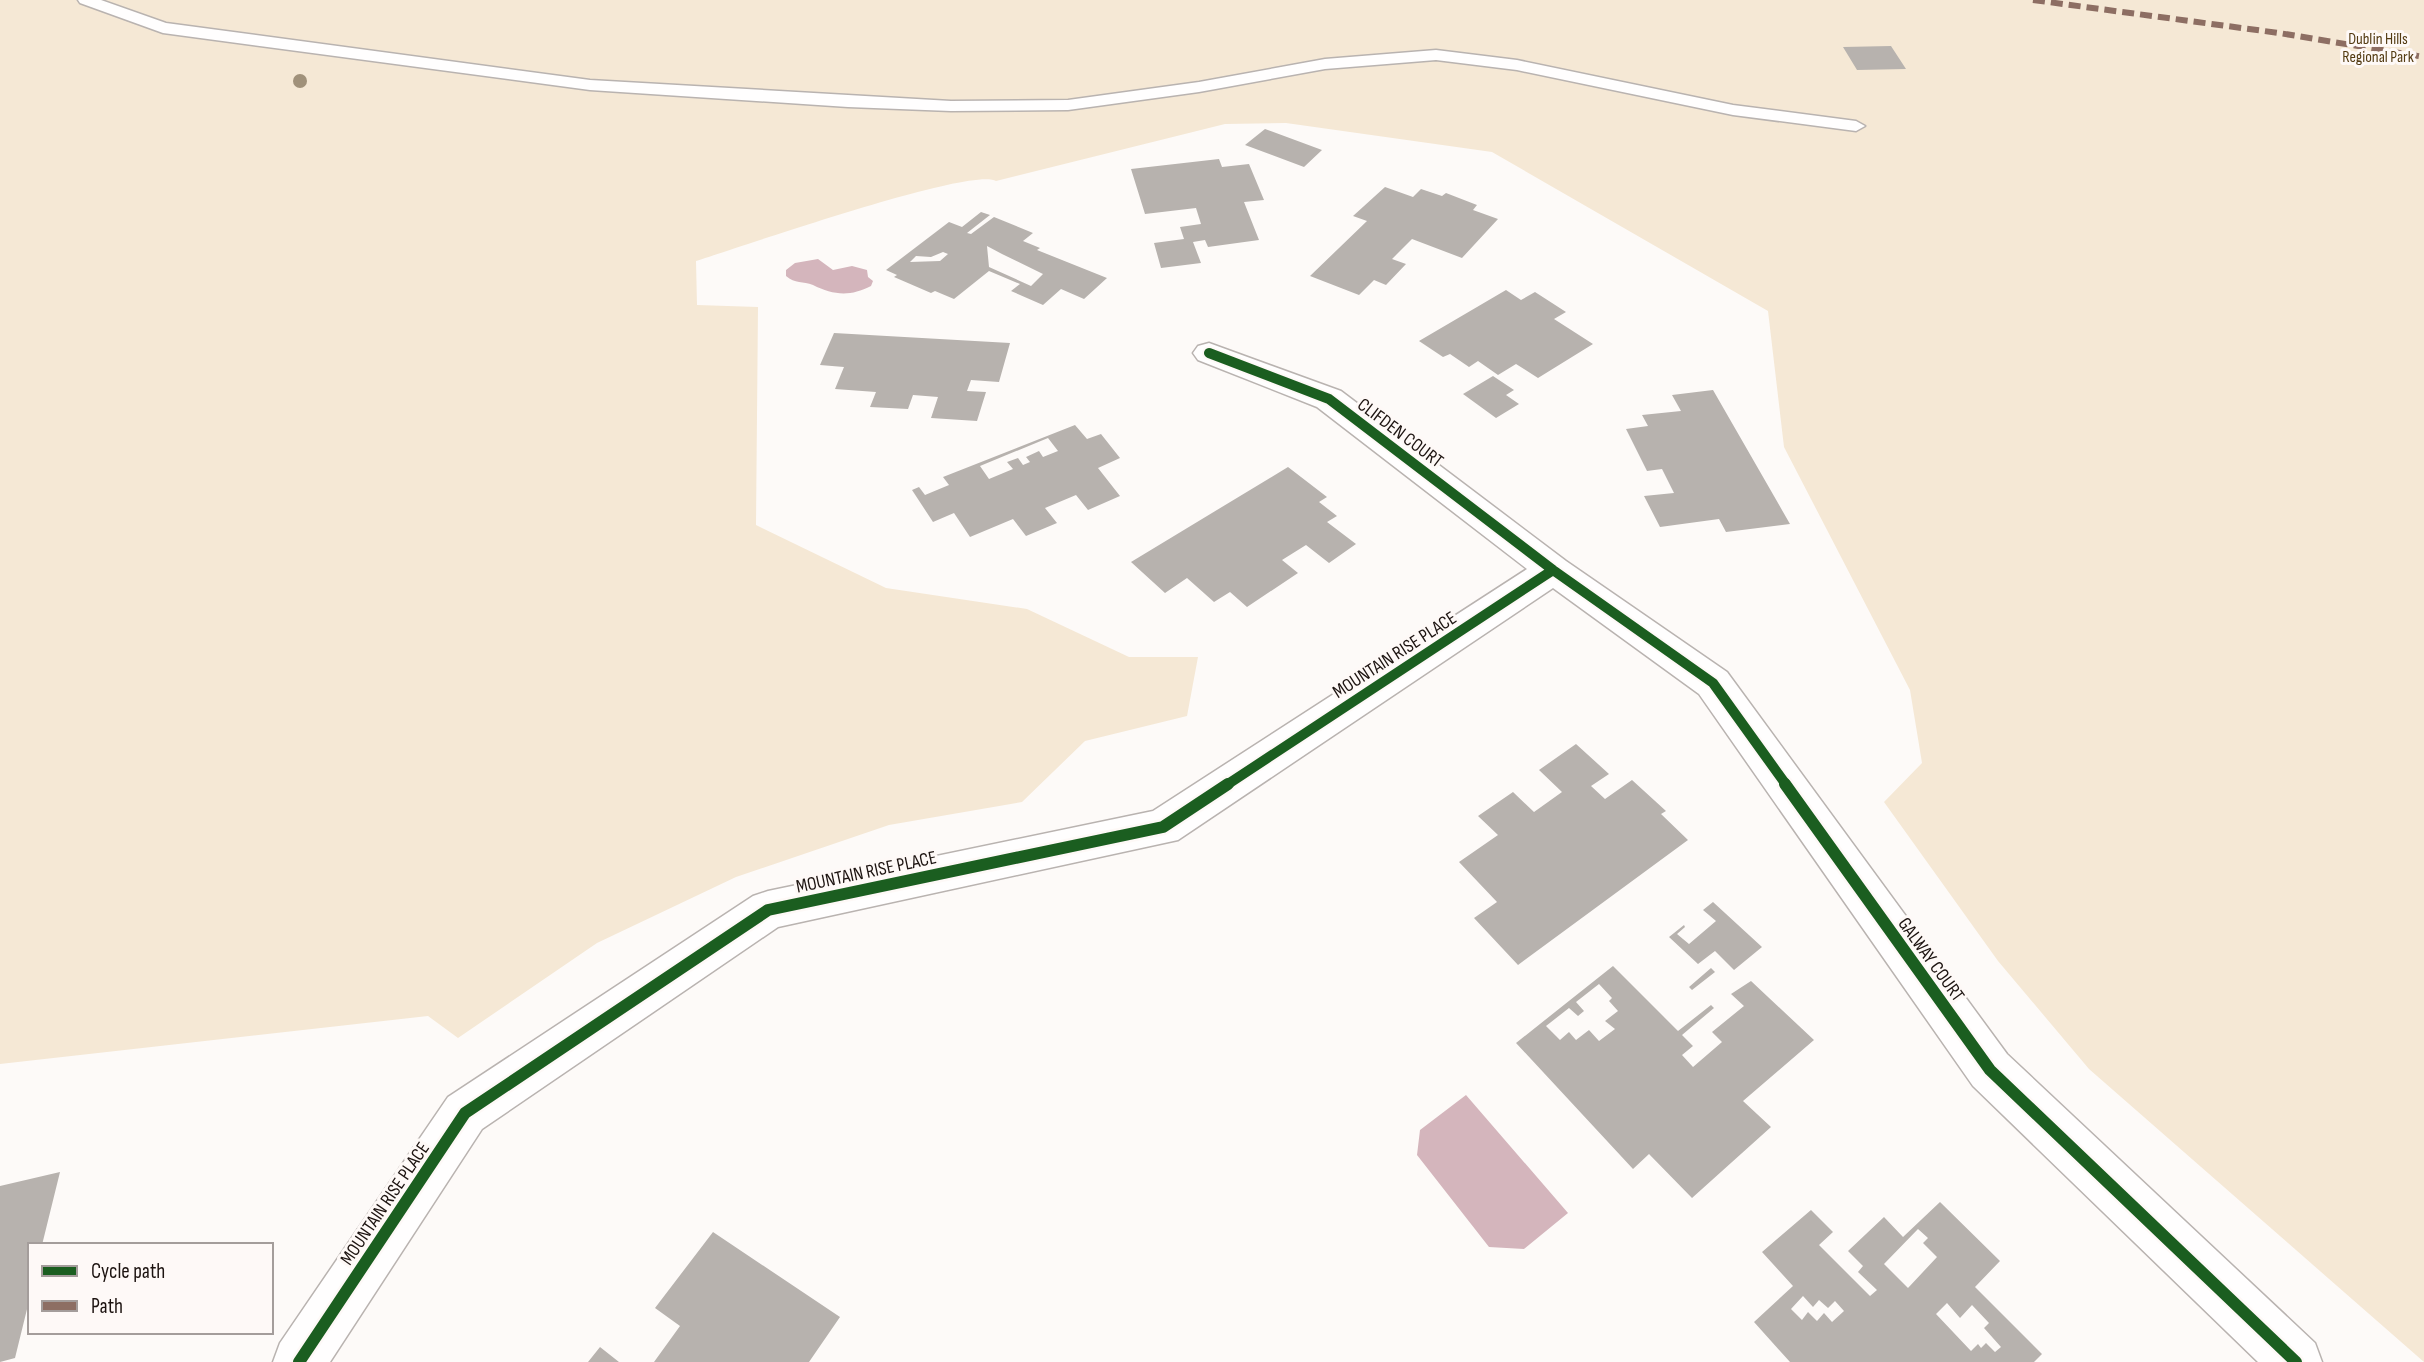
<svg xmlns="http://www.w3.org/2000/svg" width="2424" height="1362" viewBox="0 0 2424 1362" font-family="'Sofia Sans Condensed',sans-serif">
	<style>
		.green { fill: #f5e8d5 }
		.water { fill: #d4b5bc }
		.building { fill: #b7b2ae; fill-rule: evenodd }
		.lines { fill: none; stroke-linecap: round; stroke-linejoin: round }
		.lane-casing { stroke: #b9b3b0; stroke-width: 3 }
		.street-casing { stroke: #b9b3b0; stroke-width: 3 }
		.lane { fill: #fffefe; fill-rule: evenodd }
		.street { fill: #fffefe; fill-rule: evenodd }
		.quiet { stroke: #8d6e63; stroke-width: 6; stroke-dasharray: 12 6; stroke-linecap: butt }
		.cycleway-far1-casing { stroke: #fef9f7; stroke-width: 14 }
		.cycleway-casing { stroke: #fef9f7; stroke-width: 17 }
		.cycleway-far1 { stroke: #1b5e20; stroke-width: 10 }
		.cycleway { stroke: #1b5e20; stroke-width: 12 }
		.tree { fill: #a0917a }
		.labels { text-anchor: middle; stroke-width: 6; stroke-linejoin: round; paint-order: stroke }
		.far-park-label { font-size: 16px; fill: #533b12; stroke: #fef9f7 }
		.street-label { font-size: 19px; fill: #1c1310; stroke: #fef9f7 }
	</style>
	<rect width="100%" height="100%" fill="#fdfaf8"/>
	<path class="green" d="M0,0H2424V1362L2089,1069L1998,961L1884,802L1922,763L1910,690L1784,447L1768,311L1492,152L1286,123L1225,124L996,181C972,166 738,248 696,261L697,305L758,307L756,525L886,588L1027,609L1129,657H1198L1187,716L1085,741L1022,802L889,825L736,877L597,943L458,1038L428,1016L0,1064Z"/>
	<path class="water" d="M818,259L833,270L852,266L867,270L868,277L873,281L871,286C850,297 833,295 813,285C803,281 795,284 786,276V270L795,263Z
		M1466,1095L1568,1213L1524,1249L1489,1247L1417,1155L1420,1130Z"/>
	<path class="building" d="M1891,46L1906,69L1857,70L1843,47Z
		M1265,129L1322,150L1304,167L1245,145Z
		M1219,159L1222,167L1249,164L1264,200L1244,202L1259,240L1208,247L1205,240L1193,242L1201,263L1161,268L1154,243L1184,239L1180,227L1201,224L1196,208L1145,214L1131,169Z
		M1385,187L1413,197L1421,189L1442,196L1446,193L1477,205L1473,210L1498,219L1462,258L1412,239L1392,259L1406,264L1386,285L1374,280L1359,295L1310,276L1367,221L1353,216Z
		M981,212L990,215L967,233L971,234L994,217L1033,233L1023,241L1040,248L1037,250L1107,278L1084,299L1061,289L1043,305L1011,291L1020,284L989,271L954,299L935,291L931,293L894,277L897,275L886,270L949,222L962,227ZM987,246L1002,254L1043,274L1031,286L989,267ZM943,252L948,254L940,261L910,262L916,256L931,257Z
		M1506,290L1521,300L1535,292L1566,312L1554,319L1593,344L1538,378L1516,364L1498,375L1478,361L1469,367L1450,354L1443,357L1419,341Z
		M834,333L1010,343L999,382L971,380L967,391L986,392L977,421L931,418L938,397L913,395L908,409L870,407L876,392L835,389L844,367L820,365Z
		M1493,376L1514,390L1506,395L1519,404L1496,418L1463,394Z
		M1713,390L1790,524L1726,532L1719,519L1660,527L1644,496L1674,493L1662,469L1647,471L1626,429L1648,426L1642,415L1681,411L1672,395Z
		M1075,425L1087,439L1101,434L1120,458L1098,468L1120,496L1088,510L1076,495L1045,508L1057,523L1026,536L1013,519L970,537L954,513L933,522L912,490L919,487L925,495L949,485L943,477ZM1048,438L1058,451L1043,457L1039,451L1026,457L1030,462L1023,465L1018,458L1007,462L1013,469L989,479L980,466Z
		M1288,467L1327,497L1319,502L1337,516L1327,522L1356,544L1329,563L1306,545L1282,560L1298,573L1247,607L1230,592L1214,602L1187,578L1165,593L1131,562Z
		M1576,744L1609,774L1591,786L1605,799L1632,780L1666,811L1661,814L1688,840L1518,965L1474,918L1497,902L1459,862L1498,835L1478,816L1513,792L1534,812L1562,792L1539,770Z
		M1713,902L1762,947L1734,970L1715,951L1698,964L1669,937L1684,925L1685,927L1677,934L1689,944L1716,921L1703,910Z
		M1613,966L1678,1031L1711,1005L1714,1008L1682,1035L1693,1046L1682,1055L1693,1067L1722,1042L1712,1032L1744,1006L1731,994L1751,981L1814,1040L1743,1101L1771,1127L1692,1198L1649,1154L1633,1169L1516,1043ZM1599,984L1612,998L1609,1001L1618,1011L1605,1021L1615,1029L1599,1041L1589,1030L1576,1040L1569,1032L1560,1040L1546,1026L1569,1008L1578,1016L1584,1011L1576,1002Z
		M1711,968L1715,972L1692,990L1689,987Z
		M60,1172L42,1245H30V1297L15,1358L0,1362V1186Z
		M1940,1202L2000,1261L1975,1287L2042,1354L2034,1362H1790L1754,1322L1793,1286L1762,1252L1811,1210L1833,1232L1819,1245L1870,1296L1877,1290L1858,1272L1863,1266L1848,1251L1884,1217L1903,1237ZM1918,1229L1928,1238L1923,1243L1937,1257L1908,1288L1884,1264ZM1803,1296L1813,1307L1819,1300L1828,1308L1835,1301L1844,1311L1832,1322L1824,1313L1817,1321L1808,1312L1802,1320L1791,1309ZM1947,1303L1960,1318L1972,1305L1989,1323L1984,1328L2001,1347L1995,1352L1986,1343L1981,1348L1978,1344L1971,1351L1936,1314Z
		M713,1232L840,1317L809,1362H654L680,1326L655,1308Z
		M600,1347L619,1362H588Z"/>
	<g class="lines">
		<defs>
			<path id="lane" d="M78,0H101L166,23L590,80L951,101L1068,100L1199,82L1325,59L1436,50L1517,60L1733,105L1856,121L1865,126L1856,131L1733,115L1517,70L1436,60L1325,69L1199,92L1068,110L951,111L848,107L590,90L163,33L80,3Z"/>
			<path id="street" d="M1209,343L1341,391L1566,561L1727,672L2007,1054L2315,1343L2322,1362H2258L1973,1086L1699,694L1553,588L1178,840L778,927L482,1129L330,1362H273L280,1343L448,1097L753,896L768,891L1153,811L1527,569L1317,407L1198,360L1193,353L1198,346Z"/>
		</defs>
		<use href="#lane" class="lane-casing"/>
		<use href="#street" class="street-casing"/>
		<use href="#lane" class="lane"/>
		<use href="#street" class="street"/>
		<path class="quiet" d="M2033,0L2279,33L2424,57"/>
		<defs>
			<path id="cycleway-far1" d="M1209,353L1329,399L1553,570L1713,683L1787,786
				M1225,786L1553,570"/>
			<path id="cycleway" d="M1785,784L1990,1070L2296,1362
				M299,1362L465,1113L768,910L1163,827L1228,784"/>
		</defs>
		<use href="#cycleway-far1" class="cycleway-far1-casing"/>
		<use href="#cycleway" class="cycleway-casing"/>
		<use href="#cycleway-far1" class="cycleway-far1"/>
		<use href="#cycleway" class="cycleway"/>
	</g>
	<circle class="tree" cx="300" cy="81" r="7"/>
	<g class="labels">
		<g class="far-park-label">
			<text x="2378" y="44">Dublin Hills<tspan x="2378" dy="18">Regional Park</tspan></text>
		</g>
		<g class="street-label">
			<text transform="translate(1401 432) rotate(37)" y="7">CLIFDEN COURT</text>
			<text transform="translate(1394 654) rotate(-33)" y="7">MOUNTAIN RISE PLACE</text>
			<text transform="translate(866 871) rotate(-12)" y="7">MOUNTAIN RISE PLACE</text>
			<text transform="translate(1932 959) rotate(54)" y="7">GALWAY COURT</text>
			<text transform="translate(384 1203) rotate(-56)" y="7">MOUNTAIN RISE PLACE</text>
		</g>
	</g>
	<rect x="28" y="1243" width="245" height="91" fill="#fef9f7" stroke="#a49d9b" stroke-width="2"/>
	<rect x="42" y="1266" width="35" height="10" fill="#1b5e20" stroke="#a49d9b" stroke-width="2"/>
	<text x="91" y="1278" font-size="21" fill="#1c1310">Cycle path</text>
	<rect x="42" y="1301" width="35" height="10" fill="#8d6e63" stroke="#a49d9b" stroke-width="2"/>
	<text x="91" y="1313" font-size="21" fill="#1c1310">Path</text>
</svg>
